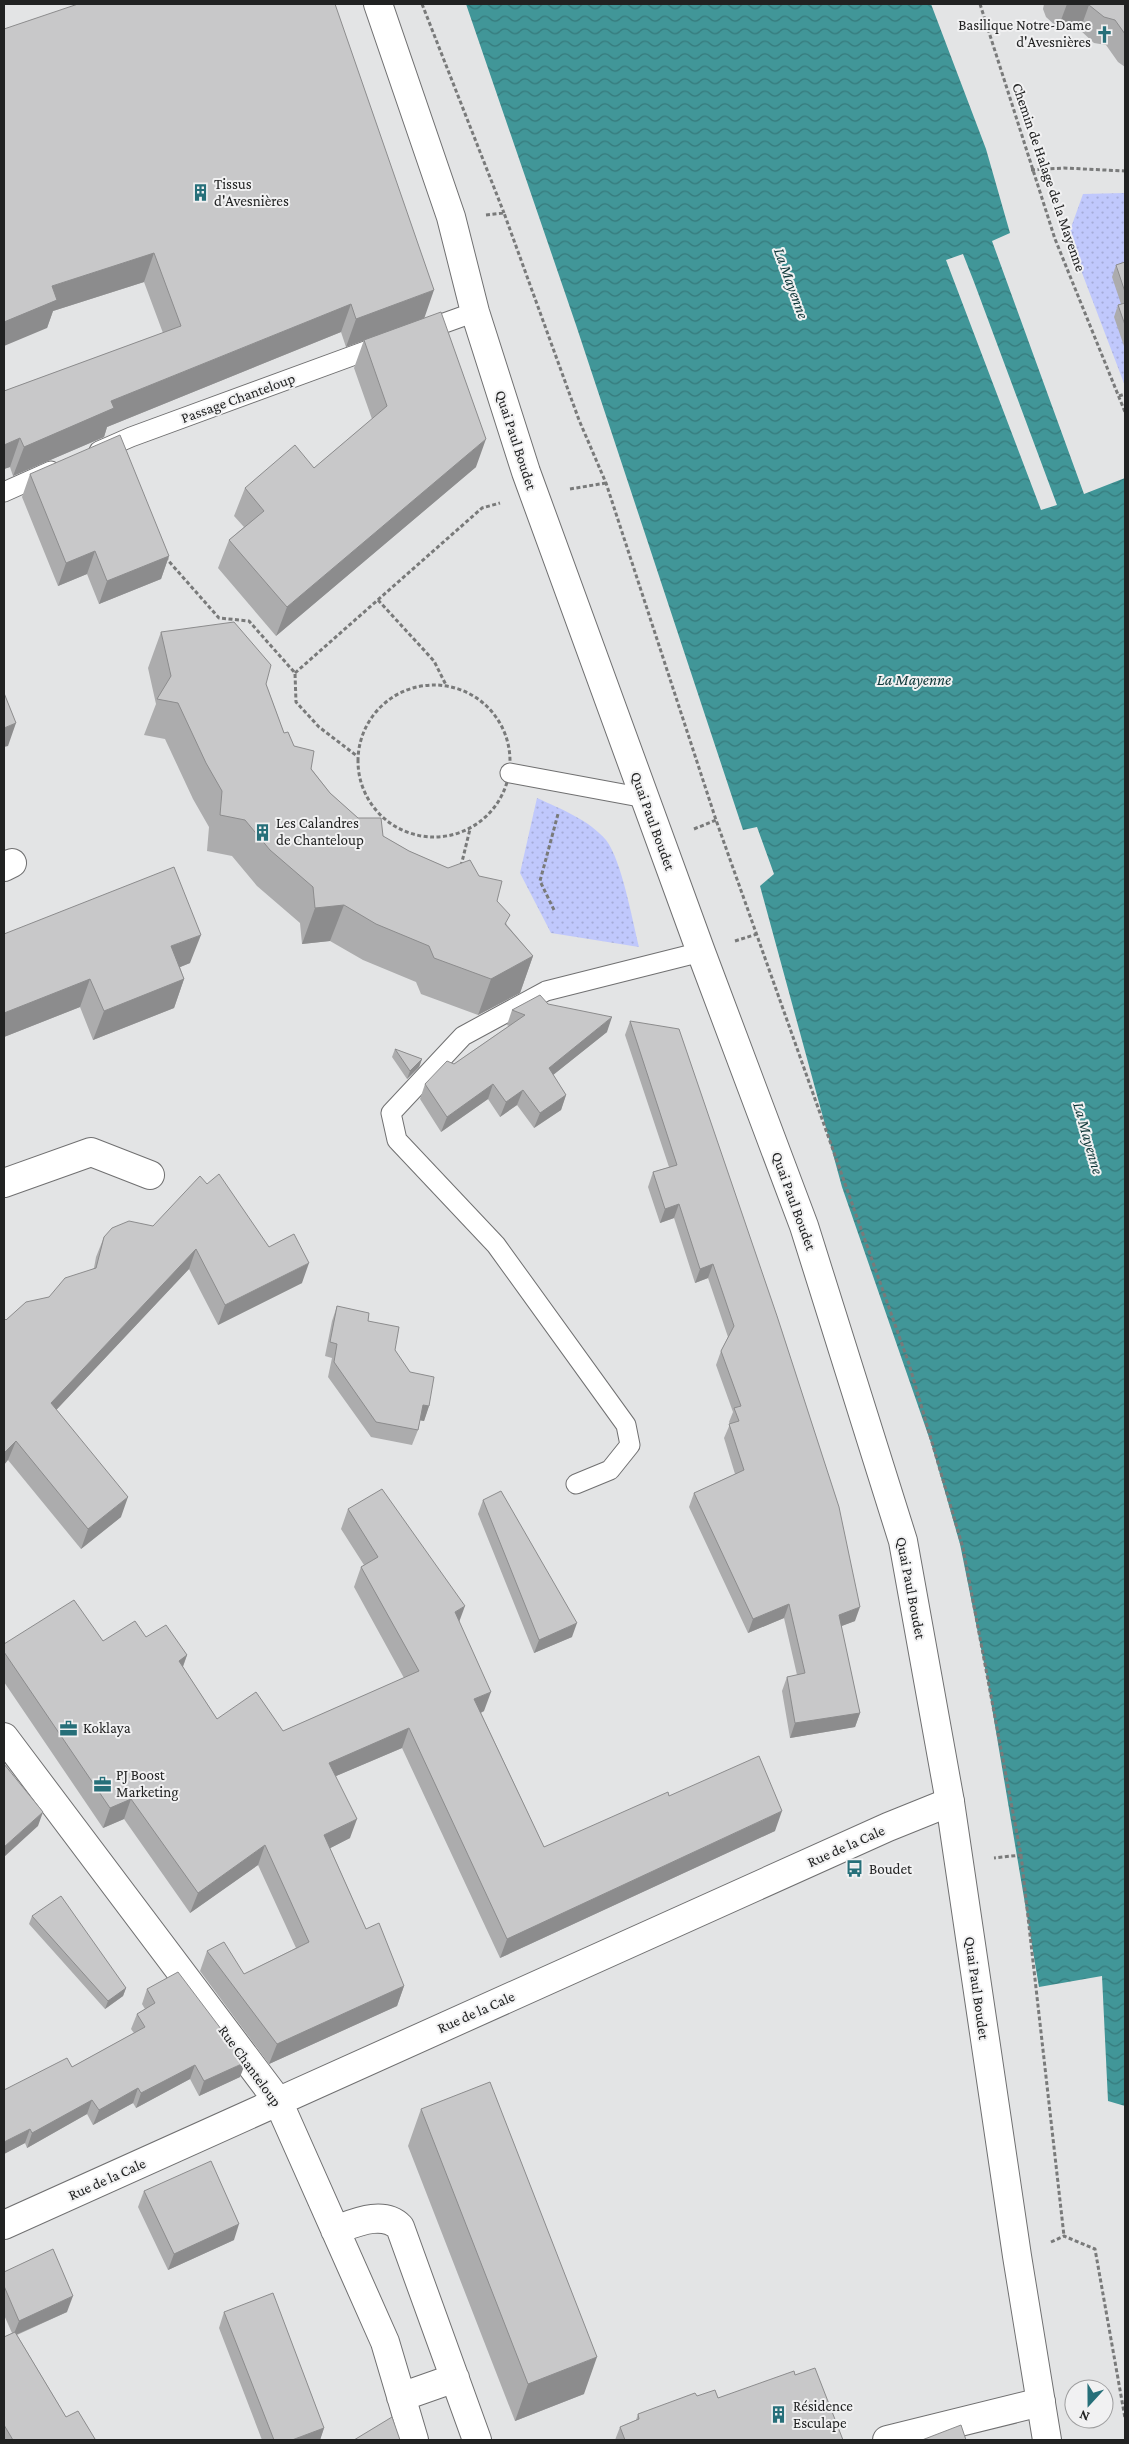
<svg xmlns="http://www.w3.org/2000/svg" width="1129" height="2444" viewBox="0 0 1129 2444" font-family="'Crimson Pro',serif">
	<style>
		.park { fill: url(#park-dots) }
		.water { fill: url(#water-waves); fill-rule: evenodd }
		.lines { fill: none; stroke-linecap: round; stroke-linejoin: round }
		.service-casing { stroke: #707071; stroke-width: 21 }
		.minor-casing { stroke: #707071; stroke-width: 30 }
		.tertiary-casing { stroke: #707071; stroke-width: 30 }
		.path { stroke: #797a7a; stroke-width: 3; stroke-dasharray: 4 2.5; stroke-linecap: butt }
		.service { stroke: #fff; stroke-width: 19 }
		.minor { stroke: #fff; stroke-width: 28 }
		.tertiary { stroke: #fff; stroke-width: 28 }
		.wall { fill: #acacad }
		.shaded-wall { fill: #8c8c8d }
		.building { fill: #c8c8c9; stroke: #8c8c8d }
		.labels { text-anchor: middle; stroke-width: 4; stroke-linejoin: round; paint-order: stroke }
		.poi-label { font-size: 15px; fill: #212222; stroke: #f1f1f2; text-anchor: start }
		.street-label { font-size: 15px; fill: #212222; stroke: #f1f1f2 }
		.water-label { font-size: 16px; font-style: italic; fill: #0e3738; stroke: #f1f1f2 }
	</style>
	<defs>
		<pattern id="park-dots" width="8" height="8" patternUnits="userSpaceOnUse" patternTransform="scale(1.25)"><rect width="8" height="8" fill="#c0c8fc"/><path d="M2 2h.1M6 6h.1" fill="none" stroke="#a5acd8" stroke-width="1.8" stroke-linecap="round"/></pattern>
		<pattern id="water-waves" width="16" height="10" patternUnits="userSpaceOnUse" patternTransform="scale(1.25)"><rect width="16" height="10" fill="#419698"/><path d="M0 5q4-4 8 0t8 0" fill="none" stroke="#367a7c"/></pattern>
	</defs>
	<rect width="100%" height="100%" fill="#e3e4e5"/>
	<path class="park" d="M1125,193V386L1068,236L1083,194Z
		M537,798C561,809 589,820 606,840C622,861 632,919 639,947L551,933L520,873Z"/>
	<path class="water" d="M466,4H931L986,149L1010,233L992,241L1084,494L1125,478V2106L1108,2101L1102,1976L1039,1987L987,1678L960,1544L931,1443L842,1187L760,886L774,874L757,827L743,830L576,325ZM963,254L974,282L1057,505L1041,510L946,260Z"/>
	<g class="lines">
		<defs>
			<path id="service" d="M422,331L475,312
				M99,451L131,437L382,345
				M4,492L51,471
				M510,773L645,798
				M576,1484L610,1470L630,1445L626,1425L496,1245L397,1140L391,1113L463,1036L546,991L701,952"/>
			<path id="minor" d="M4,867L12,863
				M4,1183L91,1152L150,1175
				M4,1737L278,2101L385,2342L414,2440
				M4,2225L888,1827L950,1802
				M335,2230C355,2223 383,2210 400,2227L477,2440
				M401,2397L455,2378
				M887,2440L1041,2402"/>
			<path id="tertiary" d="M378,4L451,217L475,312L526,472L701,952L804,1226L903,1541L950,1802L1017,2256L1047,2440"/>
		</defs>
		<use href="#service" class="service-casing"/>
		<use href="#minor" class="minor-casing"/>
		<use href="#tertiary" class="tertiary-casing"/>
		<path class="path" d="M422,4L504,213
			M980,4L1055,239L1125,412
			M1031,170L1064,168L1125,171
			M486,215L504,213L579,420L606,483L716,820L909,1364L963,1548L1021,1855L994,1858
			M1119,396L1125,394
			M570,489L606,483
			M165,557L219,618L249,621L295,673L296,702L319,727L357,756
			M378,600L434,661L446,685
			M295,673L482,508L500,503
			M358 761a76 76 0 1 1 152 0a76 76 0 1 1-152 0Z
			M694,829L716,820
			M461,866L470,829
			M554,910L540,881L558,814
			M735,941L757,934
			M1021,1855L1064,2236
			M1051,2242L1064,2236L1095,2249L1125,2418"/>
		<use href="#service" class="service"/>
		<use href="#minor" class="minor"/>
		<use href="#tertiary" class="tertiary"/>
	</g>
	<path class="wall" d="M1044,4H1125V67L1118,62L1106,45L1094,43L1080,30L1058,28L1046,17L1043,9Z
		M4,29L424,318L476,467L276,636L218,568L229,540L244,527L234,516L245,488L314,468L372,419L354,368L364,340L346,347L341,332L107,427L104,437L13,476L10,467L4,469V391L163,333L144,282L53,311L47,328Z
		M1125,128V144L1124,143Z
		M1125,262V349L1114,317L1118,305L1121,304L1112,277L1116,265Z
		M30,474L169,556L161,579L99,604L87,574L58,586L22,497Z
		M161,632L266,684L284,733L330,793L358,818L383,836L409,851L448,868L479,876L497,901L507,925L533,956L520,993L478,1015L421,994L416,982L363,960L330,941L302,944L300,923L257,886L232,856L207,851L209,827L193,799L165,739L144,735L156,704L148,668Z
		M4,934L190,963L180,967L184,979L174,1008L93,1040L80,1007L4,1037Z
		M548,1004L607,1032L553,1075L566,1095L561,1110L534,1128L517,1105L500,1117L488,1099L441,1132L420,1099L425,1084L509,1026L507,1025L512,1010Z
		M630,1021L855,1621L841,1626L860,1713L855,1727L790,1738L782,1691L787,1677L797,1675L784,1618L748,1633L689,1507L694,1493L735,1474L724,1438L730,1424L729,1422L733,1412L716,1365L721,1351L728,1337L708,1278L695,1283L674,1218L660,1223L648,1187L653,1172L669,1167L625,1035Z
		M395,1049L422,1059L419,1067L407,1079L392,1057Z
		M153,1226L269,1247L302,1283L218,1325L189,1269L56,1410L121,1517L81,1549L8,1460L6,1320L49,1297L94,1268L96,1257L104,1237Z
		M337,1306L368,1321L395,1350L429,1406L424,1421L420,1420L418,1430L412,1445L371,1437L328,1377L332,1358L325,1356L332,1321Z
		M483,1500L572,1637L534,1653L478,1514Z
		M348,1509L459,1622L484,1711L481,1713L544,1847L669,1796L775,1831L500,1958L402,1748L336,1776L350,1838L330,1848L366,1929L404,1986L397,2006L269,2064L200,1971L207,1951L244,1974L296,1948L258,1865L190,1913L124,1819L103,1828L4,1682V1644L103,1641L146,1637L187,1655L183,1667L217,1719L283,1731L404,1678L354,1587L361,1567L364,1565L341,1529Z
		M32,1916L126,1988L123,1996L105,2009L29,1924Z
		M147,1989L240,2077L199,2096L190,2079L136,2108L133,2103L93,2125L87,2114L27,2148L25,2143L4,2154V2090L72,2067L134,2033L131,2029L137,2014L145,2009L142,2004Z
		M421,2109L584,2394L515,2421L408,2146Z
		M144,2191L234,2240L168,2270L138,2207Z
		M4,2272L67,2312L17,2335L66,2417L94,2440H4V2337L12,2333L4,2315Z
		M224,2312L324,2428L320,2440H262L219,2328Z
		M795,2375L843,2440H615L620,2427L636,2420L638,2414L697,2396L718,2398Z"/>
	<path class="shaded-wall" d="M1067,4H1081L1089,5L1080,30L1058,28Z
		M154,253L144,282L53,311L47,328L4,346V322L52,286Z
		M434,290L424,319L346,347L356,319Z
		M351,304L341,332L107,427L104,437L13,476L24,447L111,401Z
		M20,438L10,467L4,469V445Z
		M486,439L476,467L276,636L287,607Z
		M95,551L87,574L58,586L66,563Z
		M169,556L161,579L99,604L107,581Z
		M16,723L8,746L4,747V728Z
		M344,905L330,941L302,944L315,908Z
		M201,935L190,963L161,975L171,946Z
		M533,956L520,993L478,1015L491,979Z
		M90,979L80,1007L4,1037V1013Z
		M184,979L174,1008L93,1040L104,1011Z
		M612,1017L607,1032L543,1083L549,1068Z
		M422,1059L419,1067L407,1079L410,1071Z
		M493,1084L488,1099L441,1132L447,1117Z
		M523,1090L517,1105L500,1117L506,1102Z
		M566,1095L561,1110L534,1128L540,1113Z
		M679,1204L674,1218L660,1223L665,1209Z
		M196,1249L189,1269L44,1423L51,1403Z
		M309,1263L302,1283L218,1325L225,1305Z
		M713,1264L708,1278L695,1283L700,1269Z
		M423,1405L429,1406L424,1421L418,1420Z
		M16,1441L8,1460L4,1465V1453Z
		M128,1497L121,1517L81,1549L88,1529Z
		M789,1604L784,1618L748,1633L753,1619Z
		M465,1606L458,1625L455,1612Z
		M860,1607L855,1621L834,1629L839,1615Z
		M577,1623L572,1637L534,1653L539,1640Z
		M187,1655L180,1674L179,1661Z
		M491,1692L484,1711L467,1719L474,1699Z
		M860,1713L855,1727L790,1738L795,1723Z
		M409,1728L402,1748L322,1782L329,1763Z
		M131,1799L124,1819L103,1828L110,1808Z
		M782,1811L775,1831L500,1958L507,1939Z
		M43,1812L38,1826L4,1857V1847Z
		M357,1819L350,1838L317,1855L324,1835Z
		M265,1845L258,1865L190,1913L198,1893Z
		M404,1986L397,2006L269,2064L277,2044Z
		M126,1988L123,1996L105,2009L108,2001Z
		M246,2062L240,2077L199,2096L204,2081Z
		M195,2065L190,2079L136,2108L141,2093Z
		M138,2088L133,2103L93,2125L99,2110Z
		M92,2100L87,2114L27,2148L32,2133Z
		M30,2129L25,2143L4,2154V2142Z
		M239,2224L234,2240L168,2270L174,2254Z
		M73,2296L67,2312L13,2336L19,2321Z
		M597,2357L584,2394L515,2421L528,2384Z
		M324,2428L320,2440H292Z"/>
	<path class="building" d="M78,4H335L434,290L356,319L351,304L111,401L114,408L24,447L20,438L4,445V391L181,326L154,253L52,286L57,300L4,322V29Z
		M1081,4H1125V34L1115,20L1104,17L1089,5Z
		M1125,262V292L1116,265Z
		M1125,303V325L1118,305Z
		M441,312L486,439L287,607L229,540L264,511L245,488L295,445L314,468L387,406L364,340Z
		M120,435L169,556L107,581L95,551L66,563L30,474Z
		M234,622L271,665L266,684L284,733L288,732L294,746L314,751L311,769L330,793L358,818H381L383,836L409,851L448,868L470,860L479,876L502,881L497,901L510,915L505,924L533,956L491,979L434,958L429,946L376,924L344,905L315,908L313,887L270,850L245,820L220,815L222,791L206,763L178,703L157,699L171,676L161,632Z
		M4,693L16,723L4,728Z
		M174,867L201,935L171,946L184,979L104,1011L90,979L4,1013V934Z
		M540,995L548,1004L612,1017L549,1068L566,1095L540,1113L523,1090L506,1102L493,1084L447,1117L425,1084L447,1061L454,1064L525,1015L512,1010Z
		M630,1021L679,1029L777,1316L839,1507L860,1607L839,1615L860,1713L795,1723L787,1677L805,1673L789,1604L753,1619L694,1493L744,1470L729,1424L739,1421L734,1408L741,1406L721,1351L734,1326L713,1264L700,1269L679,1204L665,1209L653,1172L677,1165Z
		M395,1049L422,1059L410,1071Z
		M219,1174L269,1247L294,1234L309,1263L225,1305L196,1249L51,1403L128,1497L88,1529L16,1441L4,1453V1318L6,1320L26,1302L49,1297L65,1278L96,1268L104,1237L112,1228L129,1221L153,1226L200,1176L207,1184Z
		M337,1306L369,1313L368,1321L399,1327L395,1350L410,1372L434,1377L429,1406L423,1405L418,1430L376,1422L334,1362L337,1344L330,1342Z
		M382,1489L465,1606L455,1612L491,1692L474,1699L544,1847L668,1792L669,1796L759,1756L782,1811L507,1939L409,1728L329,1763L357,1819L324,1835L366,1929L379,1923L404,1986L277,2044L207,1951L224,1942L244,1974L309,1942L265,1845L198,1893L131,1799L110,1808L4,1652V1644L74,1600L103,1641L135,1621L146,1637L166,1625L187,1655L179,1661L217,1719L256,1692L283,1731L419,1671L361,1567L378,1557L348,1509Z
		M501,1491L577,1623L539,1640L483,1500Z
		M4,1764L43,1812L4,1847Z
		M61,1896L126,1988L108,2001L32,1916Z
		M178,1972L246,2062L204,2081L195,2065L141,2093L138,2088L99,2110L92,2100L32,2133L30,2129L4,2142V2090L67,2058L72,2067L145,2027L137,2014L155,2003L147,1989Z
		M490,2082L597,2357L528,2384L421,2109Z
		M211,2161L239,2224L174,2254L144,2191Z
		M53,2249L73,2296L19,2321L4,2286V2272Z
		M273,2293L324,2428L292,2440H274L224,2312Z
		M15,2332L66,2417L78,2411L95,2439L93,2440H13L4,2425V2337Z
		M815,2368L843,2440H625L620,2427L639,2419L638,2414L695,2393L697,2396L715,2390L718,2398L794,2371L795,2375Z
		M392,2417L400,2440H354Z
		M961,2425L966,2440H922Z"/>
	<defs>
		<symbol id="church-bare" viewBox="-9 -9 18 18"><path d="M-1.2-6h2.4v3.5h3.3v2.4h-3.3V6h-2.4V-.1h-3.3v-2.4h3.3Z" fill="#266f79" stroke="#f1f1f2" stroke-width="2.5" paint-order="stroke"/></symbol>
		<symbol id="building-bare" viewBox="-9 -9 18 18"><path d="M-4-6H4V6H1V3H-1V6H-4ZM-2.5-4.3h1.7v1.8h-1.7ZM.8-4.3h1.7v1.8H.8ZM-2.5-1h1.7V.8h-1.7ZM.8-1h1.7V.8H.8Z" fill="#266f79" stroke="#f1f1f2" stroke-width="2.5" paint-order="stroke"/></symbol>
		<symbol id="office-bare" viewBox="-9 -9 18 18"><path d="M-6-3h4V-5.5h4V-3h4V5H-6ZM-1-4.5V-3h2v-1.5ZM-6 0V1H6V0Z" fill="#266f79" stroke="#f1f1f2" stroke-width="2.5" paint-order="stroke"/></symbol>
		<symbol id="bus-bare" viewBox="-9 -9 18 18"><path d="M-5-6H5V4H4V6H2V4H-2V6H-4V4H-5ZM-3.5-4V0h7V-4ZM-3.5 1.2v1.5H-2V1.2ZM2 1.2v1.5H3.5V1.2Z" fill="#266f79" stroke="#f1f1f2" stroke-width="2.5" paint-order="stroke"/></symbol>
	</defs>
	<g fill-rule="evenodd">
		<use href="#church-bare" x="1092" y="22" width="25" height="25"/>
		<use href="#building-bare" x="188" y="180" width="25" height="25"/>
		<use href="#building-bare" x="250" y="820" width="25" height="25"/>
		<use href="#office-bare" x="56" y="1716" width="25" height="25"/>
		<use href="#office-bare" x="90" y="1772" width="25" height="25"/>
		<use href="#bus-bare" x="842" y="1856" width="25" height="25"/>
		<use href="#building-bare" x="766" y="2402" width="25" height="25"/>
	</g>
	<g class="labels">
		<g class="poi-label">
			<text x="1091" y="30" text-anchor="end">Basilique Notre-Dame<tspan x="1091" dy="17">d'Avesnières</tspan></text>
			<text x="214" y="189">Tissus<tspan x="214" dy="17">d'Avesnières</tspan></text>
			<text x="276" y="828">Les Calandres<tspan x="276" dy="17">de Chanteloup</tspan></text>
			<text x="83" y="1733">Koklaya</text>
			<text x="116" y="1780">PJ Boost<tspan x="116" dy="17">Marketing</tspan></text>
			<text x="869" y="1874">Boudet</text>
			<text x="793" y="2411">Résidence<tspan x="793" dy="17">Esculape</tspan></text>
		</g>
		<g class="street-label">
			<text transform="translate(1049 177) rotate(71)" y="5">Chemin de Halage de la Mayenne</text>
			<text transform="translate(238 398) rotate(-20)" y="5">Passage Chanteloup</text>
			<text transform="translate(516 440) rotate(72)" y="5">Quai Paul Boudet</text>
			<text transform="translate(653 821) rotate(70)" y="5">Quai Paul Boudet</text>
			<text transform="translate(794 1201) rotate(70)" y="5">Quai Paul Boudet</text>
			<text transform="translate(911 1588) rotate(79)" y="5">Quai Paul Boudet</text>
			<text transform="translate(846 1846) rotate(-24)" y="5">Rue de la Cale</text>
			<text transform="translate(977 1988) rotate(82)" y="5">Quai Paul Boudet</text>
			<text transform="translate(476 2012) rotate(-24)" y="5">Rue de la Cale</text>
			<text transform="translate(250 2066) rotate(54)" y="5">Rue Chanteloup</text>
			<text transform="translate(107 2179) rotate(-24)" y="5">Rue de la Cale</text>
		</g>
		<g class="water-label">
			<text transform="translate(792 283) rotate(70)" y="6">La Mayenne</text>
			<text x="914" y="685">La Mayenne</text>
			<text transform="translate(1089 1138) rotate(74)" y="6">La Mayenne</text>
		</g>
	</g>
	<rect width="1129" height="2444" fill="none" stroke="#212222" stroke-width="10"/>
	<g transform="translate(1089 2404) rotate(201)"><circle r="24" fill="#f1f1f2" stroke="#9e9e9f"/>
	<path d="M0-4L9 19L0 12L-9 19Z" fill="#266f79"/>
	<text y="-8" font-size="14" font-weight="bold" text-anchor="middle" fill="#212222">N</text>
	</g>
</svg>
